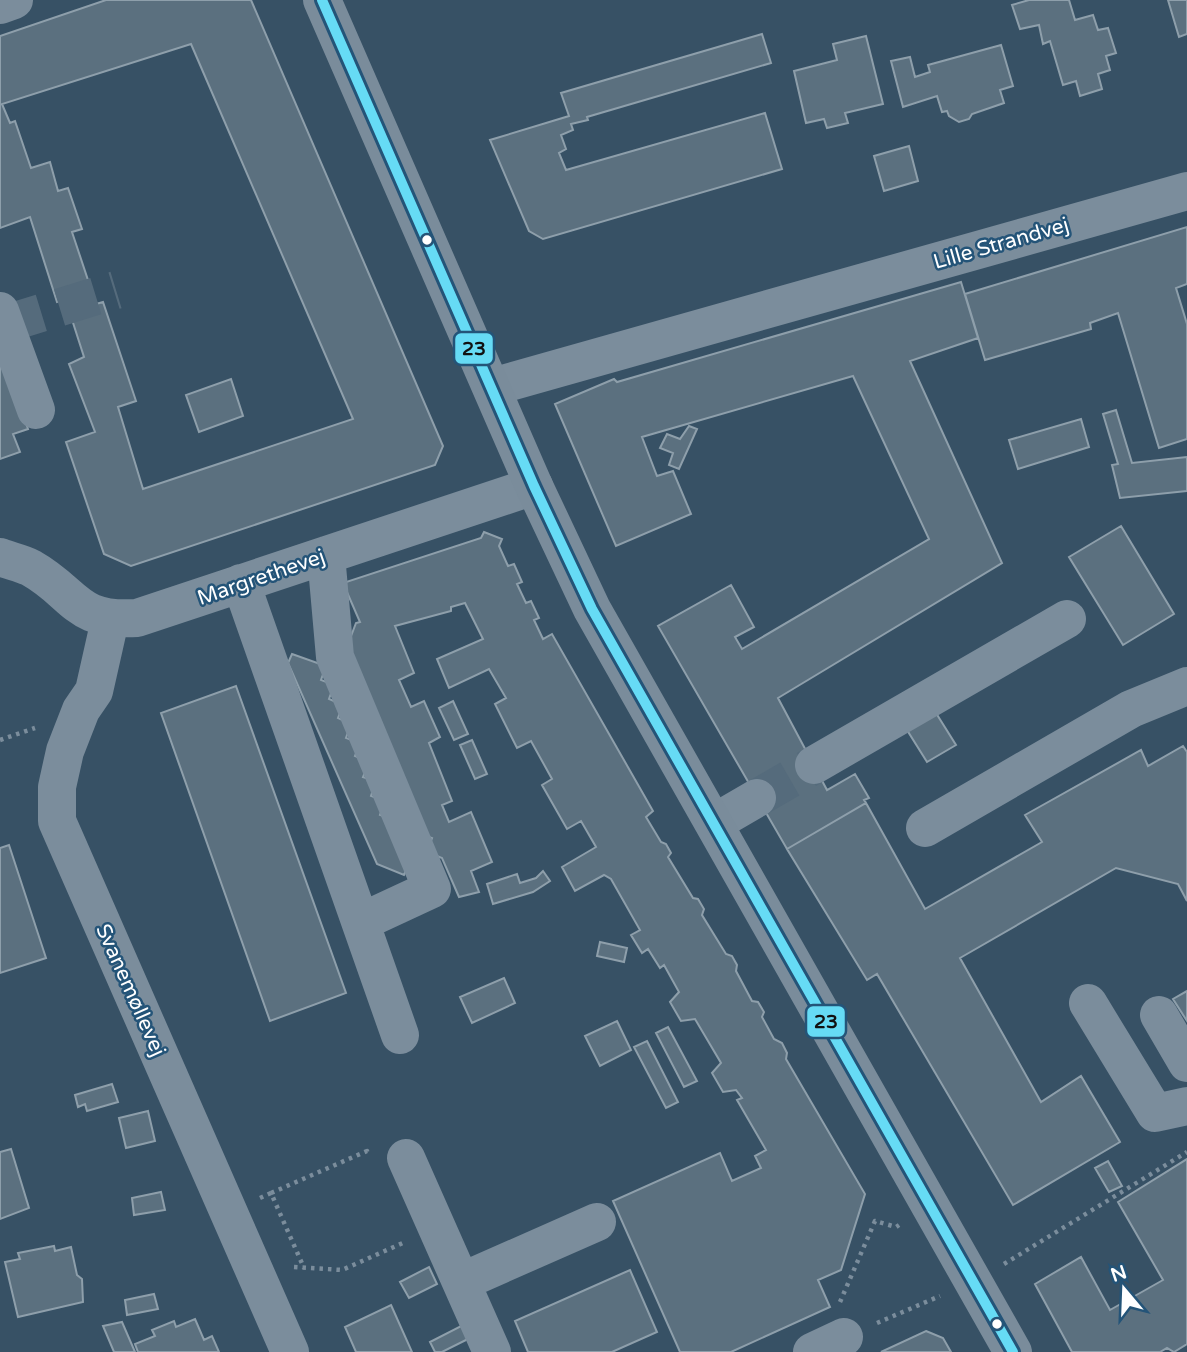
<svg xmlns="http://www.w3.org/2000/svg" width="1187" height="1352" viewBox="0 0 1187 1352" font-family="'Varela Round',sans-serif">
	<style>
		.building { fill: #5b707f; stroke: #8e9fab; stroke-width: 2; fill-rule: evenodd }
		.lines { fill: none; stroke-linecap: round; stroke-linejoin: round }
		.minor-tunnel { stroke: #556b7c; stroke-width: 38; stroke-dasharray: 38 19; stroke-linecap: butt }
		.path { stroke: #7b8d9c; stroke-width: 4.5; stroke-dasharray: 3.5 5; stroke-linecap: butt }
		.minor { stroke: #7b8d9c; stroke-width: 38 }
		.major { stroke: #7a8c9b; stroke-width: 38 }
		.bus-1-casing { stroke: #245478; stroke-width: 16 }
		.bus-1 { stroke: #66dbf5; stroke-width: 10 }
		.bus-dot { fill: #fff; stroke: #245478; stroke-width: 2.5 }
		.labels { text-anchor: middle; stroke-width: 5; stroke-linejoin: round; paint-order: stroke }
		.street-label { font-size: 21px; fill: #fff; stroke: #245478 }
		.line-badge { stroke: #245478; stroke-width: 2.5 }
		.pale-badge-label { font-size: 19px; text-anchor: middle; font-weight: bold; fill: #111 }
	</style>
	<rect width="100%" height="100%" fill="#375165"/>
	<path class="building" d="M106,0H251L443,446L435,465L131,566L104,554L66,442L95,432L69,364L84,357L67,304L66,299L57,302L30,217L0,228V36ZM191,44L353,419L143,489L118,407L136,401L103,302L96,304L72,232L82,229L68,188L58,191L50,162L31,168L15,121L10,123L2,104Z
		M1029,0H1069L1075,20L1093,15L1098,30L1108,28L1116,53L1106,56L1110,70L1098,74L1102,89L1080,96L1076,81L1063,85L1050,41L1043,44L1039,25L1020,29L1012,5Z
		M1168,0H1187V34L1179,37Z
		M762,34L771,63L587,117L588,120L571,124L573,130L561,135L566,149L559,153L566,170L765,113L782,169L543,239L529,231L490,140L569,116L561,93Z
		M866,36L883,104L845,113L848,123L827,128L824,119L806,123L794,71L837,60L833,44Z
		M1001,45L1013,86L1000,90L1004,103L972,114L969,119L959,122L949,116L947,111L942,112L937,96L903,107L891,61L910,57L915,77L930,72L928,65Z
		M909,146L918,181L884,191L874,156Z
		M1187,227V284L1176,288L1187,324V439L1159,448L1118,313L1090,323L1091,329L985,360L965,294Z
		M961,282L978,338L910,361L1002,563L778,698L827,790L855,774L869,798L864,800L866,803L787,849L658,626L731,585L754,627L735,637L742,649L929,539L853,376L642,437L657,476L673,471L691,514L616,546L555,404L614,379L617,382Z
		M0,345L28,429L13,434L20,452L0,459Z
		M231,379L243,416L199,432L186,395Z
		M1116,410L1132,463L1187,457V491L1120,498L1112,465L1118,464L1103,414Z
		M1081,419L1089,447L1018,469L1009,440Z
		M689,426L697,429L679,469L669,465L673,453L660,448L667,434L680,439Z
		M1121,526L1174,614L1123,645L1069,557Z
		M484,532L502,539L499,546L508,566L514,564L522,582L517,584L526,603L531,601L539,618L534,620L543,639L552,634L653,811L646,817L661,842L666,844L671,853L668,857L693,898L698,899L704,909L702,915L726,954L732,956L737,965L736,971L752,1001L758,1002L764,1012L762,1017L774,1039L782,1043L787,1053L786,1059L865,1194L841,1270L818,1280L830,1307L731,1352H680L613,1201L720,1153L732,1181L761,1168L755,1156L766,1150L737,1100L742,1098L736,1090L723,1092L712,1073L721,1063L695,1019L681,1021L670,1002L679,992L664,965L660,968L648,949L642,953L631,935L640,930L611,879L604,875L575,891L562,867L596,847L581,821L567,829L542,785L552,779L531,741L517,748L495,704L506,698L489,669L449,688L437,659L483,639L465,603L451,607V611L395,626L414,673L399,680L411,707L424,701L440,737L429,743L452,801L442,805L449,822L471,812L492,862L471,871L479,892L459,897L442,858L427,852L432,838L418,833L342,660L356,623L360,622L343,583L481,538Z
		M292,654L326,666L321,680L334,685L329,699L343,705L338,718L351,724L346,738L360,743L355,756L369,762L363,777L376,781L371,796L385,801L380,815L394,820L411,859L404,875L377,864L288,663Z
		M236,686L346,993L270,1021L161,713Z
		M453,701L468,734L454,740L439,708Z
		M936,713L956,745L927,762L907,730Z
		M472,740L487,774L475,779L460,745Z
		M1183,746L1187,752V901L1178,884L1116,868L960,958L1041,1102L1081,1076L1120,1142L1013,1205L877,974L867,980L787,849L866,803L925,909L1042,842L1025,815L1141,750L1148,766Z
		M9,845L46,958L0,973V848Z
		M543,871L550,881L533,892L493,904L487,884L517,874L520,883L536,878Z
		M600,942L627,948L624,962L597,956Z
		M504,978L515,1003L472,1023L460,997Z
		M1187,991V1021L1173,999Z
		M617,1021L631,1050L600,1066L585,1036Z
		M668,1027L697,1081L684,1087L656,1033Z
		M647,1041L678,1102L666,1108L634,1047Z
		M112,1084L118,1102L87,1111L85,1104L78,1107L75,1095Z
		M148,1111L155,1141L126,1148L119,1118Z
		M11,1149L29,1208L0,1219V1152Z
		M1187,1159V1344L1174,1352L1167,1348L1160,1352H1072L1035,1284L1081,1257L1110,1310L1163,1280L1118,1202Z
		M1108,1161L1122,1186L1109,1192L1095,1168Z
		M161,1192L165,1210L134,1215L132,1198Z
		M54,1246L55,1251L71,1247L77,1275L82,1279L83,1302L18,1317L5,1262L20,1259L18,1253Z
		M429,1267L437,1284L409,1298L400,1282Z
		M630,1270L657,1332L612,1352H528L515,1321Z
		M154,1294L158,1309L127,1315L125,1300Z
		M391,1305L412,1352H356L345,1327Z
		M195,1319L204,1340L212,1336L219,1352H138L135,1344L155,1336L152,1330L174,1321L176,1327Z
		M122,1322L135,1352H114L103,1326Z
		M465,1324L472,1337L442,1352H435L430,1342Z
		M926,1331L943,1338L951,1352H881Z"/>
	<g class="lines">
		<path class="minor-tunnel" d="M5,324L116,290
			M757,798L814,765"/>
		<path class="path" d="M0,740L35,728
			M271,1193L367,1151L368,1155
			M260,1198L271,1193L304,1268
			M1004,1264L1187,1152
			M294,1267L342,1270L405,1242
			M840,1302L875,1221L896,1227L899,1225
			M877,1323L940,1296"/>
		<path class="minor" d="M0,5L14,0
			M0,311L36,410
			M492,387L1187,191
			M326,555L335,657L432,889L361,922
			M0,557C10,561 22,563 31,568C77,594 74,622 137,618L534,486
			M241,583L400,1035
			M110,620L94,691L81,710L65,751L57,787V821L290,1352
			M814,765L1067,619
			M714,823L757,798
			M925,828L1131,709L1187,686
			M1088,1003L1155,1113L1187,1106
			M1159,1015L1187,1063
			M406,1158L492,1352
			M461,1282L597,1222
			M812,1352L844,1337"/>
		<path class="major" d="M322,0L534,486L592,609L1013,1352"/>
		<defs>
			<path id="bus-1" d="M322,0L534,486L592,609L1013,1352"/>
		</defs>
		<use href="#bus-1" class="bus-1-casing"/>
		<use href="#bus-1" class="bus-1"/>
	</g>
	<g class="bus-dot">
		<circle cx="427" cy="240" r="6"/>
		<circle cx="997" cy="1324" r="6"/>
	</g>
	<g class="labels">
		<g class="street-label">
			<text transform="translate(1001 243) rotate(-16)" y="7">Lille Strandvej</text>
			<text transform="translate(261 577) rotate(-19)" y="7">Margrethevej</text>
			<text transform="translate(131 990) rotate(66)" y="7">Svanemøllevej</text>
		</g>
	</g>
	<g class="line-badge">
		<rect x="454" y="332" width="40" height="33" rx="7" fill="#66dbf5"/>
		<rect x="806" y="1005" width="40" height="33" rx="7" fill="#66dbf5"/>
	</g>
	<g class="pale-badge-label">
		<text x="474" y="355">23</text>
		<text x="826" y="1028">23</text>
	</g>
	<g transform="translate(1124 1289) rotate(341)" stroke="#245478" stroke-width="5" paint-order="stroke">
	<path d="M0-5L12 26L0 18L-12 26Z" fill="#ffffff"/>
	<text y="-10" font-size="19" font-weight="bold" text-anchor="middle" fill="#ffffff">N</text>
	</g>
</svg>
